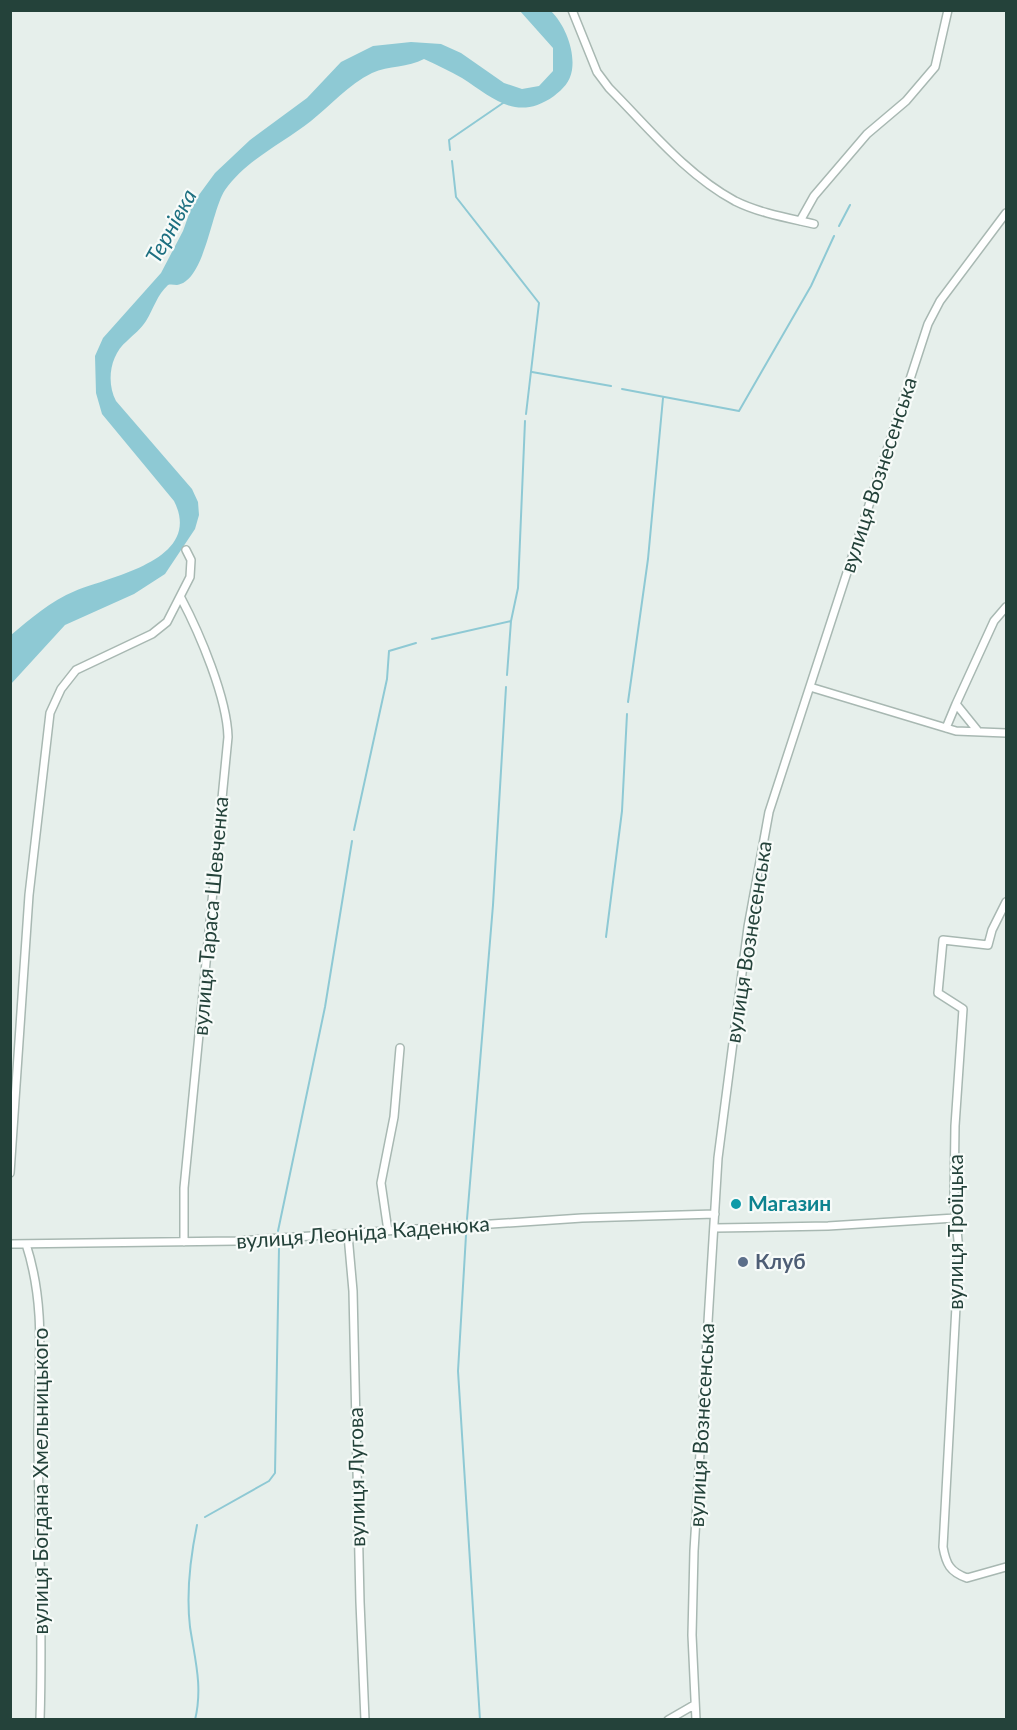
<svg xmlns="http://www.w3.org/2000/svg" width="1017" height="1730" viewBox="0 0 1017 1730" font-family="Lato,sans-serif">
	<style>
		.water { fill: #8ec9d4 }
		.lines { fill: none; stroke-linecap: round; stroke-linejoin: round }
		.stream { stroke: #8ec9d4; stroke-width: 2 }
		.street-casing { stroke: #a8b8b2; stroke-width: 10 }
		.street { stroke: #fff; stroke-width: 7 }
		.culture-dot { fill: #0f9aa8; stroke: #f7fbf9; stroke-width: 2 }
		.service-dot { fill: #5c6f8a; stroke: #f7fbf9; stroke-width: 2 }
		.labels { text-anchor: middle; stroke-width: 4.5; stroke-linejoin: round; paint-order: stroke }
		.street-label { font-size: 21px; fill: #24423a; stroke: #f7fbf9 }
		.culture-label { font-size: 21px; font-weight: bold; fill: #0d838f; stroke: #f7fbf9; text-anchor: start }
		.service-label { font-size: 21px; font-weight: bold; fill: #4e5e75; stroke: #f7fbf9; text-anchor: start }
		.water-label { font-size: 22px; font-style: italic; fill: #1c6f80; stroke: #f7fbf9 }
	</style>
	<rect width="100%" height="100%" fill="#e6efeb"/>
	<path class="water" d="M520,11H551C565,25 575,50 572,70C570,82 563,89 554,96C516,123 492,97 462,78C450,71 437,65 424,59C408,68 389,65 372,73C348,85 331,105 311,121C282,144 247,159 225,190C211,211 205,281 177,285C174,285 171,284 168,285C157,295 154,308 146,321C141,329 134,334 127,341C110,355 106,382 116,401L192,489L198,502L199,515L195,529L165,574L134,594L65,625L11,684V635C30,619 51,601 75,591C111,576 204,560 174,501L102,414L96,393L95,356L103,338L161,273L183,231L193,203L215,173L250,140L307,98L341,62L373,46L411,42L441,44L461,53L504,83L522,89L539,86L553,71V48Z"/>
	<g class="lines">
		<path class="stream" d="M450,150L449,140L503,103
			M452,161L456,197L539,303L526,414
			M839,226L850,205
			M532,372L611,386
			M622,389L739,411L811,286L834,236
			M432,639L511,621
			M507,675L511,621L518,588L525,421
			M628,702L648,559L663,398
			M354,830L387,679L389,651L416,643
			M606,937L622,811L627,714
			M467,1219L493,905L506,687
			M278,1231L325,1007L352,841
			M466,1235L458,1371L480,1720
			M205,1517L269,1481L275,1473L279,1248
			M195,1720C203,1687 195,1660 190,1627C186,1593 190,1559 197,1525"/>
		<defs>
			<path id="street" d="M572,10L597,72L609,88C648,127 685,174 735,201C759,213 788,218 814,224
				M800,221L814,196L867,134L906,101L935,67L948,10
				M181,598C200,634 227,698 228,737L184,1188V1242
				M810,687L956,731L1006,733
				M946,728L956,704
				M977,730L956,704L994,621L1006,607
				M1006,902L992,930L988,945L943,940L938,993L963,1009L955,1126L954,1199L959,1251L943,1547C946,1564 950,1572 967,1578L1006,1567
				M10,1173L29,895L50,713L61,689L76,670L152,634L167,622L190,577L191,560L186,550
				M715,1228L828,1226L955,1218
				M388,1231L381,1183L394,1117L400,1048
				M348,1235L353,1291L360,1602L365,1720
				M10,1244L236,1241L582,1218L715,1214
				M26,1244C48,1312 37,1372 38,1442C39,1534 43,1627 40,1720
				M668,1720L694,1705
				M696,1720L692,1635L694,1551L718,1158L748,927L769,812L928,324L940,301L1006,213"/>
		</defs>
		<use href="#street" class="street-casing"/>
		<use href="#street" class="street"/>
	</g>
	<circle class="culture-dot" cx="736" cy="1204" r="6"/>
	<circle class="service-dot" cx="743" cy="1262" r="6"/>
	<g class="labels">
		<g class="street-label">
			<text transform="translate(879 475) rotate(-72)" y="7">вулиця Вознесенська</text>
			<text transform="translate(211 916) rotate(-85)" y="7">вулиця Тараса Шевченка</text>
			<text transform="translate(749 942) rotate(-81)" y="7">вулиця Вознесенська</text>
			<text transform="translate(956 1232) rotate(-90)" y="7">вулиця Троїцька</text>
			<text transform="translate(363 1233) rotate(-4)" y="7">вулиця Леоніда Каденюка</text>
			<text transform="translate(702 1425) rotate(-87)" y="7">вулиця Вознесенська</text>
			<text transform="translate(357 1477) rotate(-91)" y="7">вулиця Лугова</text>
			<text transform="translate(41 1481) rotate(-90)" y="7">вулиця Богдана Хмельницького</text>
		</g>
		<g class="culture-label">
			<text x="748" y="1211">Магазин</text>
		</g>
		<g class="service-label">
			<text x="755" y="1269">Клуб</text>
		</g>
		<g class="water-label">
			<text transform="translate(171 226) rotate(-61)" y="8">Тернівка</text>
		</g>
	</g>
	<rect width="1017" height="1730" fill="none" stroke="#24423a" stroke-width="24"/>
</svg>
